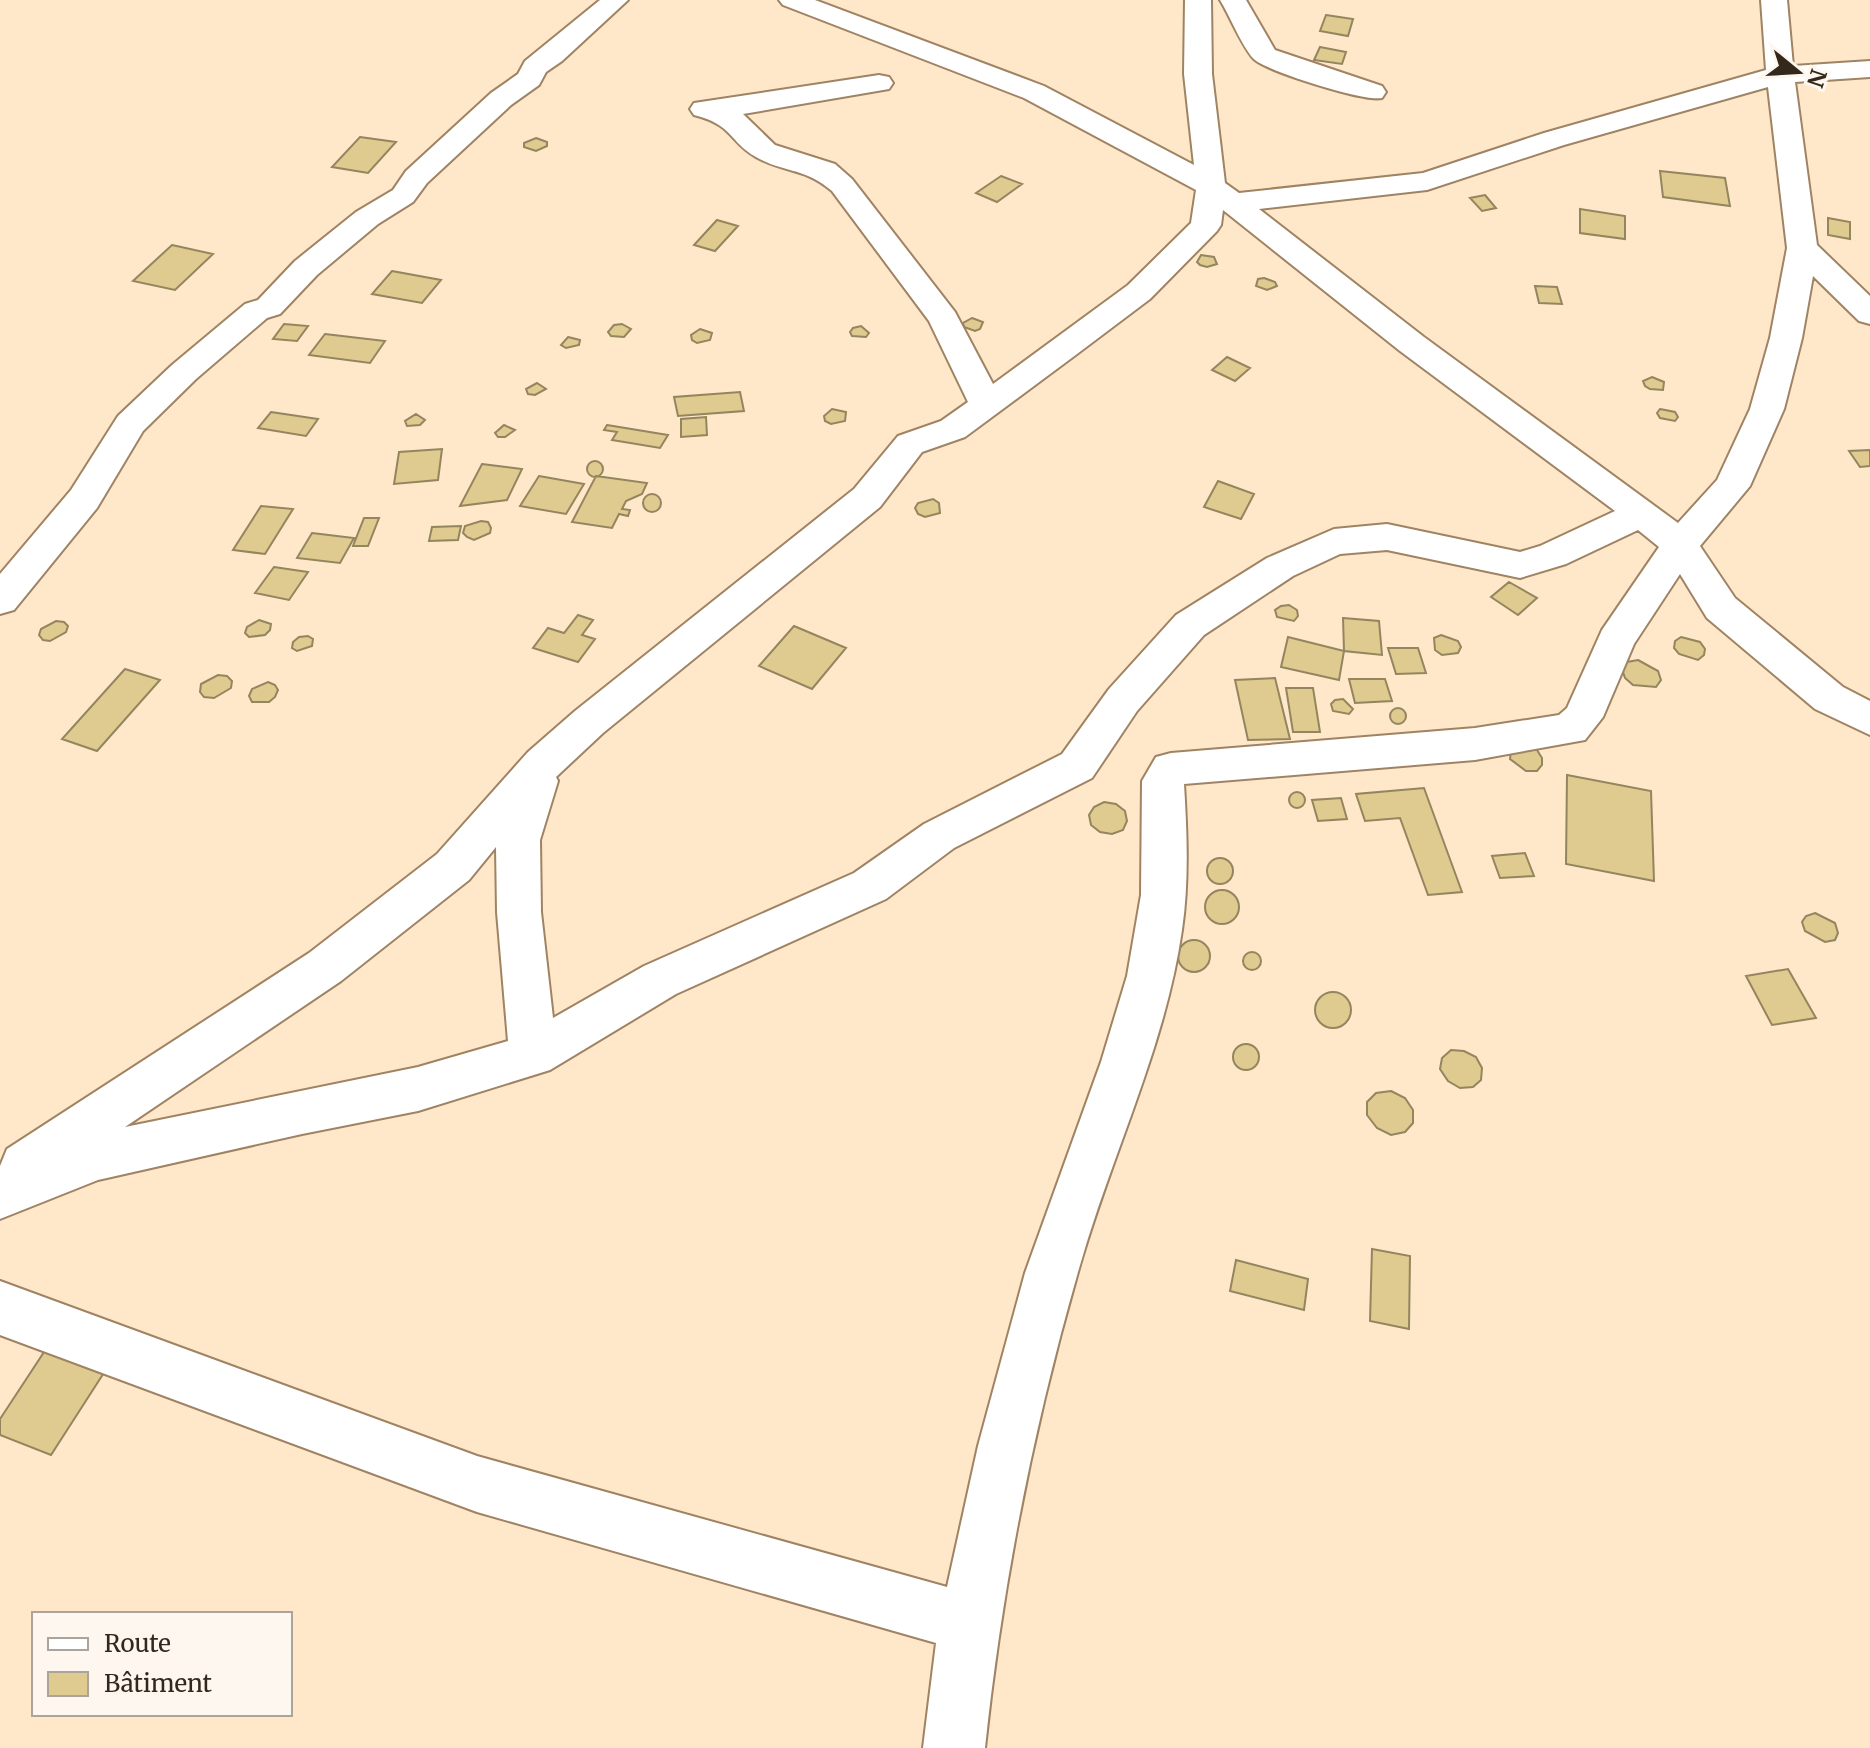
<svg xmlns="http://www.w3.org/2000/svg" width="1870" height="1748" viewBox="0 0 1870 1748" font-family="Merriweather,serif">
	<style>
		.building { fill: #dfca8f; stroke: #93855e; stroke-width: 2 }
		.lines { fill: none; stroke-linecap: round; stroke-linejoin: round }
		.street-casing { stroke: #9f8363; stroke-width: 4 }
		.street { fill: #fff; fill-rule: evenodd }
	</style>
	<rect width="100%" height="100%" fill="#ffe7ca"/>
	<path class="building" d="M1326,15L1353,19L1348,36L1320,31Z
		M1320,47L1346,52L1342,64L1314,60Z
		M360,137L396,142L368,173L332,167Z
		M536,138L547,142V146L536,151L524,147V143Z
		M1660,171L1725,178L1730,206L1663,197Z
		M1001,176L1022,184L997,202L976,193Z
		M1485,195L1496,208L1482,211L1470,198Z
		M1580,209L1625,216V239L1580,233Z
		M1828,218L1850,222V239L1828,235Z
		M717,220L738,226L715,251L694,245Z
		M172,245L213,254L175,290L133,281Z
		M1201,255L1214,257L1217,264L1207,267L1200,265L1197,262Z
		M392,271L441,280L422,303L372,294Z
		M1264,278L1275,282L1277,286L1267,290L1256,286L1258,279Z
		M1535,286L1557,287L1562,304L1539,303Z
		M972,318L983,322L980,329L975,331L964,327L963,323Z
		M284,324L308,326L297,341L273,339Z
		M622,324L631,329L624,337L611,336L608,332L614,325Z
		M861,326L869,333L866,337L852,336L850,332L853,328Z
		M700,329L712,333L710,340L697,343L692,340L691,335Z
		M325,334L385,341L370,363L309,355Z
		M568,337L580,340L579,345L566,348L561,345Z
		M1227,357L1250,368L1235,381L1212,370Z
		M1652,377L1664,382L1663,390L1650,389L1645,386L1643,381Z
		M537,383L546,389L535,395L528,394L526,389Z
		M740,392L744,411L678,416L674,397Z
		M832,409L846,412L845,421L831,424L825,421L824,416Z
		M1660,409L1675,412L1678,417L1675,421L1660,418L1657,413Z
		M271,412L318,419L306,436L258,428Z
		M416,414L425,420L420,425L407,426L405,421Z
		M706,417L707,435L681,437V419Z
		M504,425L515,430L505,437H498L495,433Z
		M607,425L668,435L660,448L612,440L617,432L604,430Z
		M442,449L438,480L394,484L399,452Z
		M1870,450V466L1860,467L1849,451Z
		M587 469a8 8 0 1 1 16 0a8 8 0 1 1-16 0Z
		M482,464L522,469L507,500L460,506Z
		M539,476L584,484L566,514L520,506Z
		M596,476L647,483L642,494L626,501L622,509L630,510L628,516L619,514L612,528L572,522Z
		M1218,481L1254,494L1241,519L1204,507Z
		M643 503a9 9 0 1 1 18 0a9 9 0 1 1-18 0Z
		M933,499L939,503L940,513L925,517L918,514L915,508L918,503Z
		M261,506L293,509L265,554L233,550Z
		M364,518H379L368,546H353Z
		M481,521L488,522L491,528L490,533L474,540L467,537L463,533L465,526Z
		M461,526L458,540L429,541L432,527Z
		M312,533L354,538L340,563L297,558Z
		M274,567L308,572L289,600L255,593Z
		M1509,582L1537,598L1518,615L1491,597Z
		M1289,605L1297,610L1298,616L1294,621L1277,617L1275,610L1281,606Z
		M578,615L593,620L582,635L595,639L578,662L533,648L548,628L564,633Z
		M1343,618L1379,621L1382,655L1344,651Z
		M259,620L271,624L270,630L265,635L249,637L245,633L247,627Z
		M56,621L64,622L68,626L66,632L50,641L43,640L39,635L41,629Z
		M794,626L846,648L812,689L759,666Z
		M1441,635L1458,641L1461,647L1458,653L1442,655L1435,650L1434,638Z
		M308,636L313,639L312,646L297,651L292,648L293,642L299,637Z
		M1288,637L1344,651L1339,680L1281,667Z
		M1681,637L1700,642L1705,649L1704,655L1698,660L1679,654L1674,648L1675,641Z
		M1388,648H1418L1426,673L1396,674Z
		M1638,660L1658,671L1661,680L1656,687L1633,685L1625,678L1622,669L1627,662Z
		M125,669L160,680L97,751L62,739Z
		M218,675L227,676L232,681L231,688L214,698L204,697L200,692L201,684Z
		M1275,678L1290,739L1248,740L1235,680Z
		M1349,679H1385L1392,701L1355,703Z
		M268,682L275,685L278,690L275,697L269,702H252L249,696L252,689Z
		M1286,688H1313L1320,732H1293Z
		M1343,699L1353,709L1349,714L1333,711L1331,704L1335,700Z
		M1390 716a8 8 0 1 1 16 0a8 8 0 1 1-16 0Z
		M1527,746L1537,750L1542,758V765L1537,771H1526L1510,759L1511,751Z
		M1567,775L1651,791L1654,881L1566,864Z
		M1424,788L1462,892L1428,895L1400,818L1365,821L1356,794Z
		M1289 800a8 8 0 1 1 16 0a8 8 0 1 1-16 0Z
		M1341,798L1347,819L1318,821L1312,800Z
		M1104,802L1116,804L1125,811L1127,821L1123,830L1112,834L1100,832L1091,825L1089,815L1094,807Z
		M1525,853L1534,876L1500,878L1492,856Z
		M1207 871a13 13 0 1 1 26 0a13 13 0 1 1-26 0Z
		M1205 907a17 17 0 1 1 34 0a17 17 0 1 1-34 0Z
		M1815,913L1835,923L1838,933L1835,940L1825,942L1805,931L1802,922L1806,916Z
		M1178 956a16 16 0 1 1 32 0a16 16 0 1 1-32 0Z
		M1243 961a9 9 0 1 1 18 0a9 9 0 1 1-18 0Z
		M1788,969L1816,1018L1772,1025L1746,976Z
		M1315 1010a18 18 0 1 1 36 0a18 18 0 1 1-36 0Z
		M1233 1057a13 13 0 1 1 26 0a13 13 0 1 1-26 0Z
		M1451,1050L1464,1051L1476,1057L1482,1068L1481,1080L1473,1087L1460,1088L1448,1081L1440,1069L1442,1058Z
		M1391,1091L1405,1098L1413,1110V1123L1405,1132L1391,1135L1377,1128L1367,1115V1102L1376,1093Z
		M1372,1249L1410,1256L1409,1329L1370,1321Z
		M1236,1260L1308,1279L1304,1310L1230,1291Z
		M48,1346L107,1368L51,1455L0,1435V1419Z"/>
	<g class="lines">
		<defs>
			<path id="street" d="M600,0H628L562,61L546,72L539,85L511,105L427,183L413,202L378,224L317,275L280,314L267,318L196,379L143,431L97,508L14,610L0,614V574L71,490L118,416L172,365L245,304L258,300L295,261L356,212L393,190L406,171L491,93L518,74L525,61Z
				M779,0H815L1044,86L1194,165L1184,74L1185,0H1211L1212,74L1225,183L1239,193L1423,173L1544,133L1766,70L1761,0H1787L1793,66L1870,61V77L1795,82L1817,245L1870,296V324L1859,321L1813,276L1802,338L1784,409L1750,486L1700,546L1735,598L1843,687L1870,701V735L1815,709L1707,618L1680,574L1634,644L1603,717L1585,740L1475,760L1184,784C1187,833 1189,882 1182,930C1165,1049 1110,1157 1078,1272C1033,1428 1002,1587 985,1748H923L936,1643L477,1512L0,1335V1281L477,1456L947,1587L978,1446L1025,1273L1101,1062L1127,976L1141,895L1142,781L1156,757L1171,753L1475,728L1559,715L1567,708L1602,630L1659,547L1638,530L1566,564L1520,578L1387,550L1340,554L1293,576L1204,635L1137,711L1092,778L954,848L886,899L676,994L550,1070L418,1111L302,1134L98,1180L0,1219V1166L7,1149L309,953L437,854L528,752L575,711L854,489L898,436L941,421L968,402L929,321L832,191C804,167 784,173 756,157C729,142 734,125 694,115L690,109L694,103L879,75L889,77L893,83L889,89L743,114L775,145L835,164L852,179L955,312L993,384L1128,285L1191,223L1196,190L1024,98L783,5ZM1768,87L1787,248L1770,338L1750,409L1717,480L1678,523L1424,337L1259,209L1427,190L1564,145ZM1223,210L1400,351L1615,511L1540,546L1520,552L1387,524L1334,529L1267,558L1176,615L1109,689L1062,754L924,824L854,873L644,966L553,1018L541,912L540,840L558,781L556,777L603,733L880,507L922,452L965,437L1077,354L1150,299L1217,231L1221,225ZM496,847L497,912L508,1041L418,1067L125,1127L341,981L469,880Z
				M1220,0H1246L1275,50L1382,86L1386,92L1382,98C1365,102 1270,72 1255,60C1244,51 1229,14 1220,0Z"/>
		</defs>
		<use href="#street" class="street-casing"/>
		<use href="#street" class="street"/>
	</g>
	<rect x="32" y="1612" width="260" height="104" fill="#fdf7f0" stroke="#aca49b" stroke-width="2"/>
	<rect x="48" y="1638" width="40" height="12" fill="#ffffff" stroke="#aca49b" stroke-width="2"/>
	<text x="104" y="1652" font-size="24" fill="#33281b">Route</text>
	<rect x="48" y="1672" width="40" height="24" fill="#dfca8f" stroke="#aca49b" stroke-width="2"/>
	<text x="104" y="1692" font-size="24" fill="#33281b">Bâtiment</text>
	<g transform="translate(1798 72) rotate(108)" stroke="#fdf7f0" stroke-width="6" paint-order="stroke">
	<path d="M0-6L14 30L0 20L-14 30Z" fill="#33281b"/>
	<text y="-12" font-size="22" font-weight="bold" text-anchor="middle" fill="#33281b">N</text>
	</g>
</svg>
